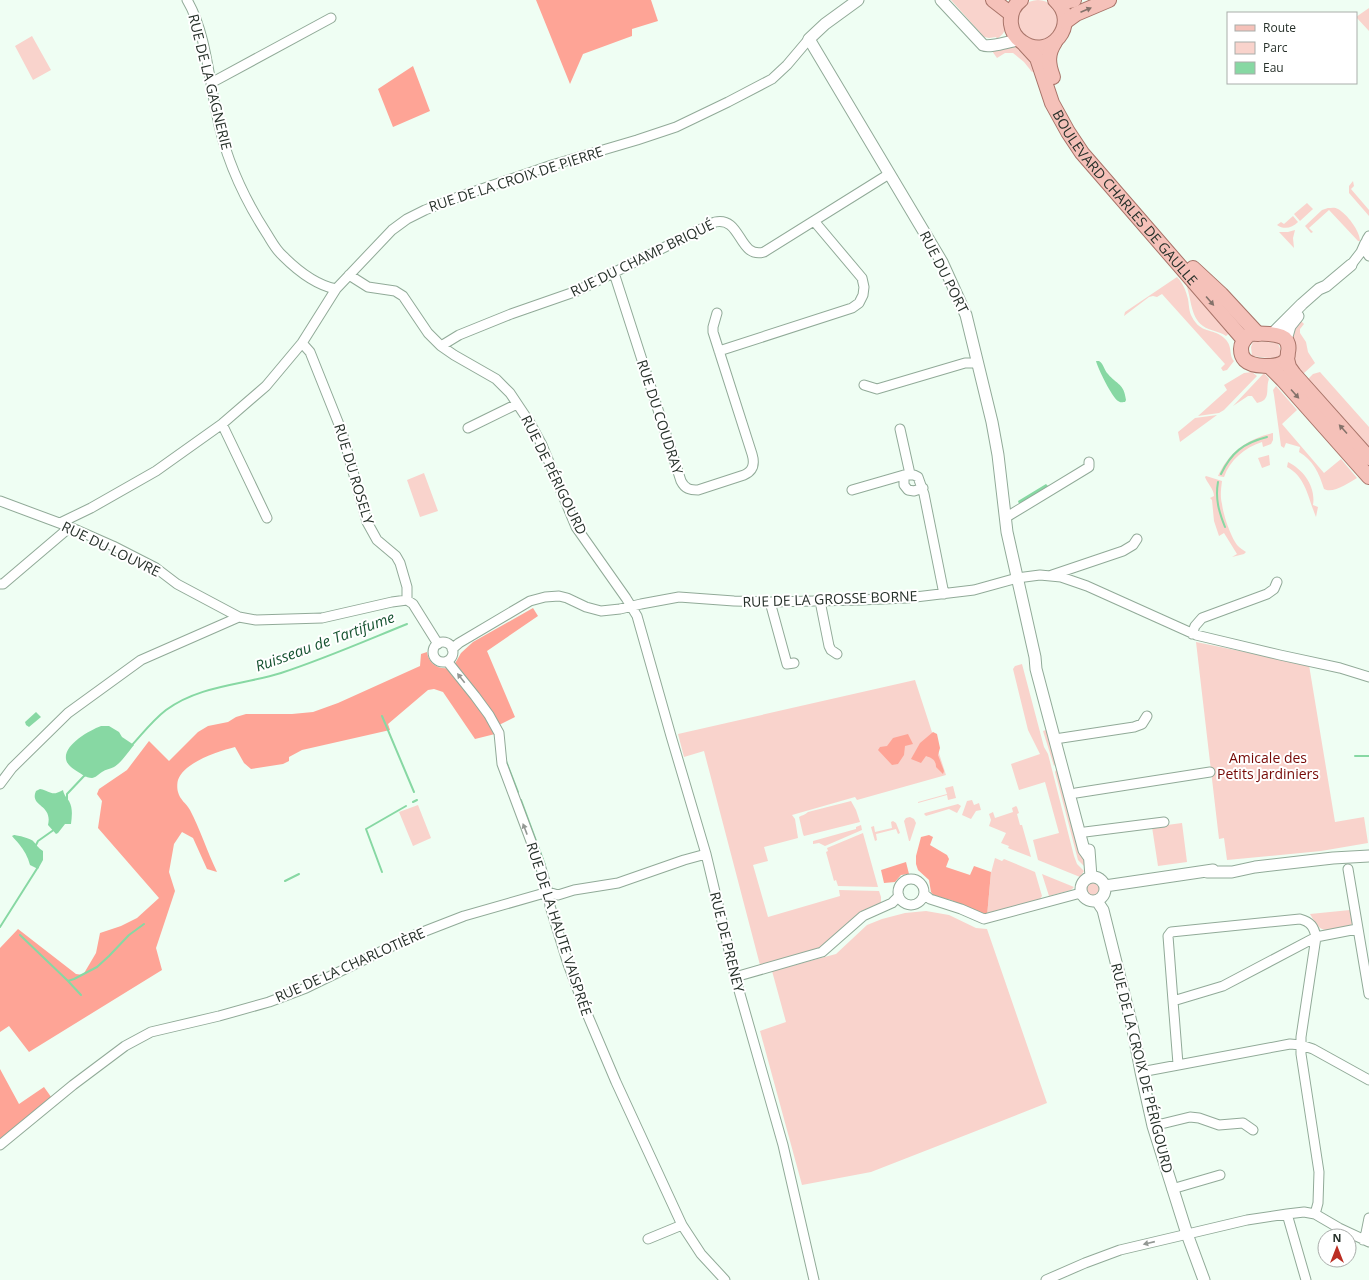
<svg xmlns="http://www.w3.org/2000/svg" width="1369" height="1280" viewBox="0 0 1369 1280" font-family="'Open Sans',sans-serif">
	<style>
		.green { fill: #f9d3cc }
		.forest { fill: #fea496 }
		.water { fill: #87d8a3 }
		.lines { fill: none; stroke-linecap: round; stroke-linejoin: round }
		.stream { stroke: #87d8a3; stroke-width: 2 }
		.minor-casing { stroke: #91aa98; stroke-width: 11 }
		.tertiary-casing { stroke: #91aa98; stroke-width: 13 }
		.primary-casing { stroke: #a87469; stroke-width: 16 }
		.minor { stroke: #fff; stroke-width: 9 }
		.tertiary { stroke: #fff; stroke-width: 11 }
		.primary { stroke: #f5c1b9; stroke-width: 14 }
		.oneway { fill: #84726a }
		.oneway2 { fill: #939894 }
		.labels { text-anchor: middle; stroke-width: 4; stroke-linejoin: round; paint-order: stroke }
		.street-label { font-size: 14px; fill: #27312a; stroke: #fff }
		.park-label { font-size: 14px; fill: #750805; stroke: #fff }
		.water-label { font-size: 15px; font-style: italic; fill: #165331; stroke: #fff }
	</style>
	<rect width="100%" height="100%" fill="#effef3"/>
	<path class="green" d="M1018 20a20 20 0 1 1 40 0a20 20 0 1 1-40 0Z
		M951,0H987L1004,14C1006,26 1008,31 997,39L996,37L989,38L984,37Z
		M1369,8V31L1356,17Z
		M32,36L51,70L33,80L15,46Z
		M1007,44L1022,46L1036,70L1032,72L1024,62L1013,53H1005L997,58L992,51Z
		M1353,181L1354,186L1351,189L1369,210V216L1349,193V186Z
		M1307,203L1313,209L1300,221L1294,214Z
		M1328,208C1331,208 1335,207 1338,209C1347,214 1360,231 1360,241H1358L1329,210L1309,228L1313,232L1311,233L1305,226L1322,210Z
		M1293,216L1298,222C1292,228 1284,230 1277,225L1281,222L1284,224Z
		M1295,230L1293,238L1294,248L1279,232H1288Z
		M1177,277C1183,283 1186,291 1188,299C1189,305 1189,312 1192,317C1201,334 1212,328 1223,337C1234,346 1228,354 1234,361L1227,370L1223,371L1221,368L1225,364L1162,294L1157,297L1153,296L1149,297L1124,316L1125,312Z
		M1184,280L1233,330L1226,336C1219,331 1210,331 1203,326C1189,316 1192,295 1184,280Z
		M1300,320L1304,324L1300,329V333L1306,342L1308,352L1315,363L1303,374L1298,373L1293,366L1291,331Z
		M1256,341L1277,343C1281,347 1281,352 1279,357L1269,358L1252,356L1251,347L1253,342Z
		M1252,372L1257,376L1224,410L1219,413L1198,416L1227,390L1224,385L1244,373Z
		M1320,372L1369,427V452L1308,379L1313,374Z
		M1264,373L1269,379C1265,389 1272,400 1257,403L1252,396H1248L1233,406Z
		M1276,386L1297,410L1282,424L1324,473L1341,459L1357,478C1348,483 1333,494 1324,489C1319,473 1313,460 1299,452L1300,447L1286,443L1284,448L1281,446L1274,395L1273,390Z
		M1217,415L1180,442L1178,432L1195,418Z
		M1273,433V440L1271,444L1263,447L1262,442C1244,448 1230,460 1224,477L1218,476C1229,452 1247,439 1273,433Z
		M1269,455L1270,465L1262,468L1258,458Z
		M1288,462C1304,470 1316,487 1313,505L1318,507L1316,517C1308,498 1306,477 1287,467Z
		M424,473L438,511L420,517L407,480Z
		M1206,476L1222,481C1221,489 1220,496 1222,504C1223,514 1231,538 1238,546C1240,548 1243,550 1246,552L1244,554L1232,557L1237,554L1224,533L1219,536L1214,521L1212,500L1210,498L1214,496C1214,489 1207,483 1205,477Z
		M1196,642L1309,665L1335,822L1364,817L1368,843L1321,851L1227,860L1224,838L1219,839Z
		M1022,664L1044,747L1048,754L1074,856L1077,864L1084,871L1080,877L1038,860L1033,840L1059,833L1045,782L1019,790L1011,764L1040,754L1028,730L1013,669L1015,666Z
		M915,680L946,775L857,800L855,797L792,815L795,819L798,838L764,847L768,861L753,865L768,917L840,896L839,890L879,891L881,897V903L868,909L825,946L803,954L760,965L704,751L684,757L678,734Z
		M1049,729L1057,761L1054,766L1043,731Z
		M1058,766L1086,862L1085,867L1078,860L1055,772Z
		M953,786L956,798L948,800L947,795L918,803V802L947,794L945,788Z
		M972,800L974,805L979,803L981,810L976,811L971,819L962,815L967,801Z
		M851,801L856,810L860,822L804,836L803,834L799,817C802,815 805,815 808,812Z
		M958,804L961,806L957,813L949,809L926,816L924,814L925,813Z
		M418,805L431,838L413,846L399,812Z
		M1016,806L1017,807L1019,813L1017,814L1020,825H1022L1031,857L1008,848L1009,846L1001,843L1006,833L989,826L991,820L989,814L993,812L995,818L1013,812L1012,808Z
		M910,817L914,819L916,823L910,841H909L904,821L906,818Z
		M893,821L896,823L900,833L898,834L896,829L876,834L877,840L875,841L871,827L874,826L875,832L892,828L891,822Z
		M1182,823L1187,862L1158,866L1152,827Z
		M861,825L862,830L825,846L819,843L813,844V841L856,829V827Z
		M863,833L878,887L838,886L836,880L834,881L826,852L828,851L827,848Z
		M995,858L1002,861L1004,859L1035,872L1042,896L1040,899L1036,902L987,916L991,873Z
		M1042,874L1074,887L1071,890L1049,896Z
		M1086 889a7 7 0 1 1 14 0a7 7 0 1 1-14 0Z
		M1350,910L1353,918L1352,924C1348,928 1328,932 1322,929C1317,927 1313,919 1310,914Z
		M926,911L949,915L976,928L987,929L1047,1103L971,1133L871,1172L802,1185L760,1031L786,1022L772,971L836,954L867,925L882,919L905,913Z"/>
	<path class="forest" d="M536,0H651L658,21L632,29V36L583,54L570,84Z
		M413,66L430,111L393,127L378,89Z
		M533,608L538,616L487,651L515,717L499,725V733L475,739L443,692L434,689L428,690L388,724L390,730L302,750L289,757V761L283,764L251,769L244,763L235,747C219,751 184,762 178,780C177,783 177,789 178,792C180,800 186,803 190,810C200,829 207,851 217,872L207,869L193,838L182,832L174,844L169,872L175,891L156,948L162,970L29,1052L9,1026L0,1032V948L18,929L76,974L83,975L96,953L100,933L121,926L137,918L159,898L98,828L102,801L97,794L99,789L127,770L149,741L169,761L198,732L208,726L228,722L236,717L246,714H292L313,712L338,703L420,666L421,654L427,652C429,665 440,671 453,667L461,653L473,642Z
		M933,732L937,734L940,748L938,755L944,771L943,774L936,767C936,760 932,758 926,756L921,763L911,759L920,743Z
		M908,734L913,744L905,746L904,755L898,764L892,765L878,750L880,747L887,746L893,738Z
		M929,835L933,837L930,845L947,855L949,859L946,867L970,875L974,866L991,872L987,916L951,900L934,896L931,892L929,880L918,870L916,864V856L921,837Z
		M906,862L909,874L901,875L895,882L884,883L881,870Z
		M0,1069L19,1104L44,1087L54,1101L0,1145Z"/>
	<path class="water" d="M1096,361H1099C1104,364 1104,370 1108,374C1117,385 1124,383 1126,400L1125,402C1121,402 1121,403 1118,401C1112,397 1098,369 1096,361Z
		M1046,484L1048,486V487L1019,504L1018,501Z
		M36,712L41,717L29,727L26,725L25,722Z
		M101,726H109L119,732L122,737L134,745C128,752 121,763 114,767C110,769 106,769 102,772C99,774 95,778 92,778C86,778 80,773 75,770C49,754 85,732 101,726Z
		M40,789C51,791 51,797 63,790C64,795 66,797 69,801C73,808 72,816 71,824H65L58,833L56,834L48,825C53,804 29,807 36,791Z
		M14,835C17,835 32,839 33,841C37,845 38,848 43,851V860L38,869L30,865C28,857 24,850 19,844C17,841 14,839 12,836Z"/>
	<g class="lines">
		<path class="stream" d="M1221,474C1231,453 1243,443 1267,437
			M1218,482C1215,499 1219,512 1225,527
			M382,716L414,792
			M132,745C143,733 153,720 166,710C200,685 243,685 281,673C324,659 365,641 407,624
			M1355,756H1369
			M506,761L518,792
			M67,800V794L84,776L86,775
			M521,800L545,865
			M413,802L417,800
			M35,847L38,841L55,829
			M382,872L366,829L406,806
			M285,881L299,874
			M0,927L38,867
			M20,935L68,981L81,995
			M68,981L74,979L97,967L109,956L129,935L144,924"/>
		<defs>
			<path id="minor" d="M187,0C205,30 209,77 216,111C224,154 243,197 267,234C272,242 276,250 283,256C298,271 316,285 336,289
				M211,83L331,18
				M1369,236C1364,243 1364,249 1369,256
				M1351,265L1361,252L1365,243
				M614,273L681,481C685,489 690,490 698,490L744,475C753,471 755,464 752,454L713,332V327L717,313
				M349,275L368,287L395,291L403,296L428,333L441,346L454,355L496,379L510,393L530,423L542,445L576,527L626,598L637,616L671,736L706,854L736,980L783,1145L814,1280
				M302,343L310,352L342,432L367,522L377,540L396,556L400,563L407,587V600
				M441,346L459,335L511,314L577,291L715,222C742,216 738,259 764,252L889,174
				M719,351L852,308L859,303L863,295L864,287L862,278L814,221
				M864,385L877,389L965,363H978
				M222,424L267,518
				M468,428L517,404
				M900,429L910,474
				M904,475V485L908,490L914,491L923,488
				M852,490L904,475H914L918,477L924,494L944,594
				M0,501L70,527L113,546L156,568L177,584L239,617
				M1005,518L1089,467V462
				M60,523L91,508L156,471L222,424L266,386L302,343L336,289L392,230L407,219L425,210L458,197L552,165L637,140L676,127L728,102L772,79L787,65L809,39
				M1052,575L1123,551L1133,545L1137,539
				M0,584H3L70,527
				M820,601L829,646L831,650L837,654
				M770,602L787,664L794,663
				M1192,634L1195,626L1202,618L1267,594L1274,589L1277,582
				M433 652a10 10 0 1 1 20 0a10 10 0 1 1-20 0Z
				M452,649L459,643L530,601L545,597L559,596L567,598L586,607L601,611L620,609L641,604L679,597L734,601L770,602L860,600L907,598L974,590L1017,578L1040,575L1061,577L1087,586L1196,635L1280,655L1340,668L1369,677
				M447,661L475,696L489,715L499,733L502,764L541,868L548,892L550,906L568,964L585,1009L616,1082L682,1225L701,1254L725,1280
				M1055,739L1134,727L1142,724L1147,716
				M0,784L12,768L68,713L141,660L239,617L256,620L322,618L392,602L407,600L413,604L438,644
				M1076,793L1210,772
				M1085,832L1164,822
				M1348,869L1369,994
				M898 892a13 13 0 1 1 26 0a13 13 0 1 1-26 0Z
				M924,894L930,899L961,909L984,919L1077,894H1082
				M735,977L822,952L863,916L892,903L899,896
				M1173,1001L1168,936L1171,932L1300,919C1311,922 1314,927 1316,937L1301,1037V1054L1319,1172L1318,1203L1315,1214
				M1178,1064L1173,1001L1223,986L1316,937L1357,929
				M1141,1072L1290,1044L1301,1045L1313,1049L1369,1080
				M1153,1126L1190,1117L1199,1118L1219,1125L1243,1123L1253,1130
				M0,1145L73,1085L125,1046L151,1032L219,1016L269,1002L306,988L415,935L464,916L548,892L558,895L574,890L618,883L684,860L706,854
				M1172,1189L1220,1175
				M1287,1214L1306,1280
				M648,1239L682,1225
				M1363,1240L1366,1233L1369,1218
				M1046,1280L1085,1263L1120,1250L1247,1220L1287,1214L1304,1212L1315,1214L1339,1228L1369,1242"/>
			<path id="tertiary" d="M858,0L825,24L809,39L942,262L966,315L992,422L998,455L1007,532L1035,657L1036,669L1084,850L1089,857
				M941,0L983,45C990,48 1010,41 1019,40
				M1271,335L1302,304L1319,289L1326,286L1351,265
				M1286,340L1290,326L1298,316
				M1089,850L1091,877
				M1207,872H1232L1255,867L1333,858L1369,856
				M1081 889a12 12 0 1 1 24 0a12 12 0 1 1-24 0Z
				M1105,886L1213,870
				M1097,901L1103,910L1133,1030L1141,1072L1153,1126L1187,1234L1204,1280"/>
			<g id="primary">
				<path d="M993,0L1011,14"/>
				<path d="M1021,0C1013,6 1010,15 1011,24C1012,32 1016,38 1022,42C1050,62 1081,23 1055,0"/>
				<path d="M1058,3L1074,0"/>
				<path d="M1065,22L1076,14L1109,0"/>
				<path id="s1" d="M1025,45L1037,58L1052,103L1068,132L1082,153L1244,340"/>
				<path d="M1053,77C1048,64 1047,54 1055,42"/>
				<path d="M1193,268L1221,294L1258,334"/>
				<path d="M1250,334C1258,333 1281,333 1286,340C1288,343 1289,348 1288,352C1288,356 1287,360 1284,362C1276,368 1252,367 1245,360C1242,357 1241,353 1241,349C1241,342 1245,338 1250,334Z"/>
				<path d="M1287,359L1289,367L1294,374L1369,458"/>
				<path d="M1269,366L1283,380L1369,477"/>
			</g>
		</defs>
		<use href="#minor" class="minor-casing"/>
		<use href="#tertiary" class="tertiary-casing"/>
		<use href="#primary" class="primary-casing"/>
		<use href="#minor" class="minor"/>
		<use href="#tertiary" class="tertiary"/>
		<use href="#primary" class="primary"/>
	</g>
	<defs><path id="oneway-solid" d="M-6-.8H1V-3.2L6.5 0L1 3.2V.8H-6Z"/></defs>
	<g class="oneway">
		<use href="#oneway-solid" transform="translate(1086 10) rotate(-23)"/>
		<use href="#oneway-solid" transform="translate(1210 301) rotate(49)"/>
		<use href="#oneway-solid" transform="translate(1295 394) rotate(48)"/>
		<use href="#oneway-solid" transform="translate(1343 429) rotate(-132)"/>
	</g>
	<g class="oneway2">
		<use href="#oneway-solid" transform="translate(461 678) rotate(-128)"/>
		<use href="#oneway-solid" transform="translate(525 829) rotate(-111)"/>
		<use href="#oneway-solid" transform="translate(1149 1243) rotate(167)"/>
	</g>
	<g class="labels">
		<g class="street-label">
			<text transform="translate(210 82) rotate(76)" y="5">RUE DE LA GAGNERIE</text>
			<text transform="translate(516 179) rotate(-18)" y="5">RUE DE LA CROIX DE PIERRE</text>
			<text dy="5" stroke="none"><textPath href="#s1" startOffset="185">BOULEVARD CHARLES DE GAULLE</textPath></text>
			<text transform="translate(642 258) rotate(-26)" y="5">RUE DU CHAMP BRIQUÉ</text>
			<text transform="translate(944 272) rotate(63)" y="5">RUE DU PORT</text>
			<text transform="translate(660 417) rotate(72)" y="5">RUE DU COUDRAY</text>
			<text transform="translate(354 474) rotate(73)" y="5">RUE DU ROSELY</text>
			<text transform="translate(554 475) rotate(64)" y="5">RUE DE PÉRIGOURD</text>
			<text transform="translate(111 549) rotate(26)" y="5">RUE DU LOUVRE</text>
			<text transform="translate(830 599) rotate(-2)" y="5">RUE DE LA GROSSE BORNE</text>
			<text transform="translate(559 929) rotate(72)" y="5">RUE DE LA HAUTE VAISPRÉE</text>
			<text transform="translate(727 942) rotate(76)" y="5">RUE DE PRENEY</text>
			<text transform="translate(350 965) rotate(-24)" y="5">RUE DE LA CHARLOTIÈRE</text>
			<text transform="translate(1142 1068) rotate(76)" y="5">RUE DE LA CROIX DE PÉRIGOURD</text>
		</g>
		<g class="park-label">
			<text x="1268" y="763">Amicale des<tspan x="1268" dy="16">Petits Jardiniers</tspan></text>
		</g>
		<g class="water-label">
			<text transform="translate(325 642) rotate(-20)" y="5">Ruisseau de Tartifume</text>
		</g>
	</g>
	<rect x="1227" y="12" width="130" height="72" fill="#ffffff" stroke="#a9adaa"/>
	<rect x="1235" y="25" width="20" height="6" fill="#f5c1b9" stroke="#a9adaa"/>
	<text x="1263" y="32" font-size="12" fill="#27312a">Route</text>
	<rect x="1235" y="42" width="20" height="12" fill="#f9d3cc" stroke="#a9adaa"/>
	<text x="1263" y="52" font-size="12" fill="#27312a">Parc</text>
	<rect x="1235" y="62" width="20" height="12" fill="#87d8a3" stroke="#a9adaa"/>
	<text x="1263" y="72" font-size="12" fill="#27312a">Eau</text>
	<g transform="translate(1337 1248)"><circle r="19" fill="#ffffff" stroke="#a9adaa"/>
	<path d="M0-3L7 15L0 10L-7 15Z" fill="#bb2e23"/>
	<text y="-6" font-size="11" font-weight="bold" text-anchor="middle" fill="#27312a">N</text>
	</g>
</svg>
